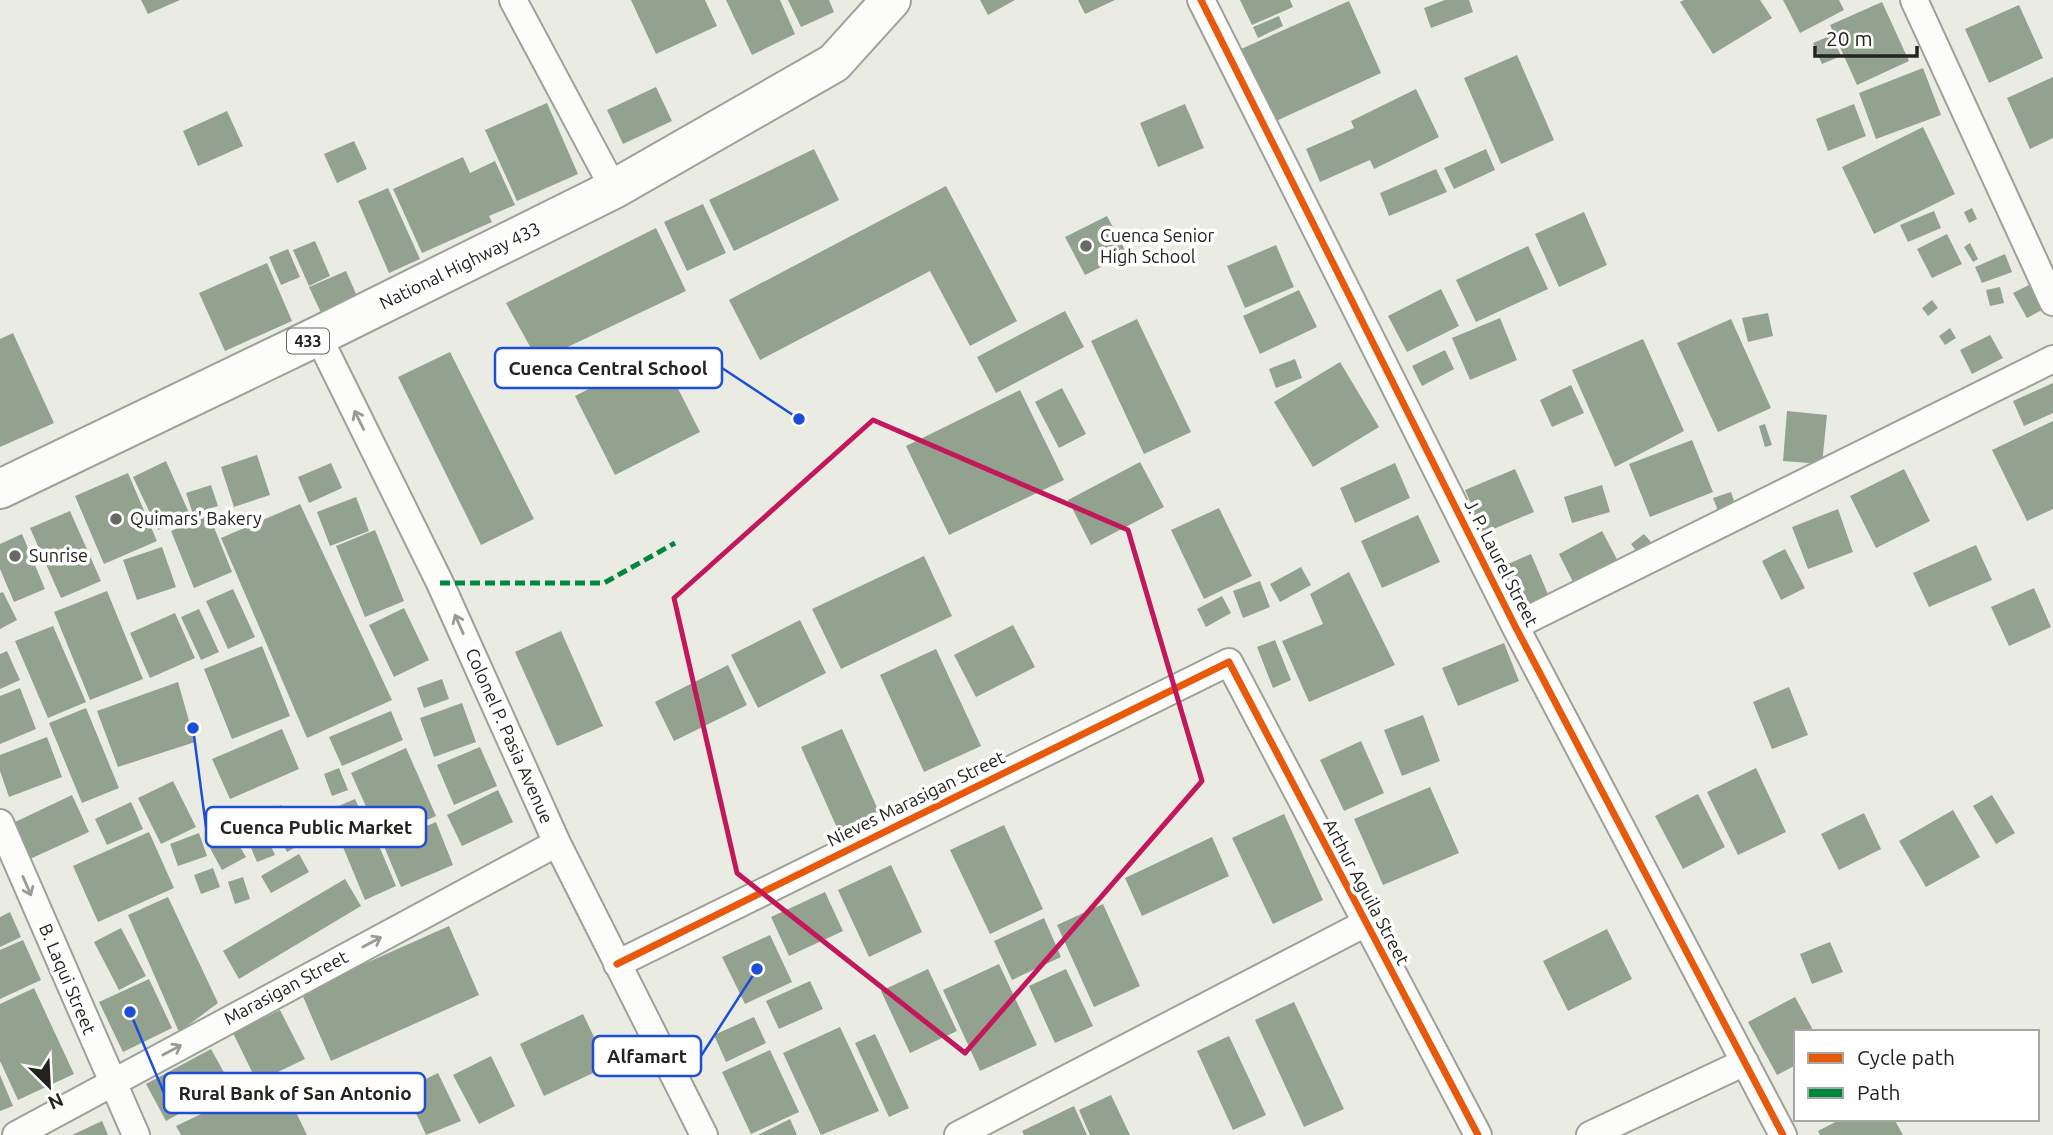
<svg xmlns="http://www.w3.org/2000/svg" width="2053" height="1135" viewBox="0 0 2053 1135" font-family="Ubuntu,sans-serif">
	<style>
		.building { fill: #93a18f }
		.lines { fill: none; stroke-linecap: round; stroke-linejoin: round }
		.minor-casing { stroke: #9ea09a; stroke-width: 30 }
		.primary-casing { stroke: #9ea09a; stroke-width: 42 }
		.minor { stroke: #fcfcfb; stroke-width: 26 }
		.primary { stroke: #fcfcfb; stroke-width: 38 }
		.quiet { stroke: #00873e; stroke-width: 5; stroke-dasharray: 10 5; stroke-linecap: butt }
		.cycleway-casing { stroke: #fff; stroke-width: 11 }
		.cycleway { stroke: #e8590c; stroke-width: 7 }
		.oneway { stroke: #9a9a98 }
		.marked { fill: none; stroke: #c2185b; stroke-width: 5; stroke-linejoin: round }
		.poi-dot { fill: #696964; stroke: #fff; stroke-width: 2.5 }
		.labels { text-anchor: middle; stroke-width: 7; stroke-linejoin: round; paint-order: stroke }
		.shield { fill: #fff; stroke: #656562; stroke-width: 2 }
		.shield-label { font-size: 16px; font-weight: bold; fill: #23231f }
		.poi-label { font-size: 18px; fill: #23231f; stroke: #fff; text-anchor: start }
		.street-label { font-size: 18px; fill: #23231f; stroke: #fff }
		.leader { fill: none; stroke: #1d4ed8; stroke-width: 2.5 }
		.callout-dot { fill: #1d4ed8; stroke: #fff; stroke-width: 2.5 }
		.callout { fill: #fff; stroke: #1d4ed8; stroke-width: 2.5 }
		.callout-label { font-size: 19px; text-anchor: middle; font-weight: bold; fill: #23231f }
	</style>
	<rect width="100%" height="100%" fill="#eaece4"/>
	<path class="building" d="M141,0H180L148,14Z
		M631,0H705L717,26L656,54Z
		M726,0H780L795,34L752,55Z
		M788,0H829L834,12L801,27Z
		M980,0H1015L988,15Z
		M1078,0H1115L1085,14Z
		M1240,0H1290L1293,7L1252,25Z
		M1445,0H1469L1473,12L1431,28L1424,8Z
		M1684,0H1760L1772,18L1713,54L1680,2Z
		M1783,0H1839L1844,10L1800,33Z
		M1349,1L1381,73L1265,126L1232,53Z
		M1882,2L1909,61L1857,85L1830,25Z
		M2019,5L2043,58L1989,83L1965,29Z
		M1279,16L1283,26L1258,38L1253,27Z
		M1832,35L1841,56L1822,64L1813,43Z
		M1517,55L1554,140L1501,164L1464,78Z
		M1923,68L1941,115L1876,139L1859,93Z
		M2053,77V138L2030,149L2007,98Z
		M656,87L672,121L623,144L607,110Z
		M1416,89L1439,137L1374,169L1370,160L1320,182L1306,149L1354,128L1351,121Z
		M547,103L578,174L517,201L485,130Z
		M1185,104L1204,148L1158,167L1140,123Z
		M1854,104L1866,136L1828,151L1816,119Z
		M227,111L243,146L198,166L183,131Z
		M1923,127L1955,194L1874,234L1842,167Z
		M354,141L367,169L337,183L324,154Z
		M814,149L839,200L734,251L709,200Z
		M1486,149L1495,170L1454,189L1444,168Z
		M463,157L470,173L495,161L515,205L489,216L492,222L422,253L393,189Z
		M1436,169L1447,192L1389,216L1380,193Z
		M946,186L1017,321L970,346L930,271L760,360L729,300Z
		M388,188L420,259L389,273L358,201Z
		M703,204L726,253L687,271L664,222Z
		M1972,208L1977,219L1969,223L1964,212Z
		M1934,211L1941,228L1908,242L1900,225Z
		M1584,212L1607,265L1559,287L1535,234Z
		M1107,216L1127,254L1085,275L1065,237Z
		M656,228L686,291L538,361L506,303Z
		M1947,234L1962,264L1932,278L1917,249Z
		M315,241L330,276L309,286L293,250Z
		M1970,243L1978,259L1973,262L1964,247Z
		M1276,245L1294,287L1245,308L1227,266Z
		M1528,246L1548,289L1476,322L1456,280Z
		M288,249L300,277L281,285L269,257Z
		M2005,254L2012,272L1982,283L1975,267Z
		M267,263L292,321L225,351L199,293Z
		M346,271L360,303L324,319L309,287Z
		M2029,285L2042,310L2027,318L2013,293Z
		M2000,287L2004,303L1990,306L1986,290Z
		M1441,289L1459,326L1407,352L1388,316Z
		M1299,290L1317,327L1260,354L1243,316Z
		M1932,300L1938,308L1928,316L1922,308Z
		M1065,311L1084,347L996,393L977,357Z
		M1768,313L1773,336L1748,342L1742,318Z
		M1500,318L1517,360L1470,380L1452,338Z
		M1137,319L1191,432L1144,454L1091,341Z
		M1731,319L1771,408L1718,432L1677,343Z
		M1950,328L1956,338L1945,345L1939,336Z
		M13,333L54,423L0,447V339Z
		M1990,335L2003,358L1972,374L1960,350Z
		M1643,339L1684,431L1615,467L1572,370Z
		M1445,350L1454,369L1422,386L1412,366Z
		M450,352L534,519L481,545L398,377Z
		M660,353L700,432L615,475L575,396Z
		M1295,359L1302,378L1276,388L1269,369Z
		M1340,362L1379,427L1313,467L1274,402Z
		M2053,383V413L2024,426L2013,401Z
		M1571,385L1584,413L1552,427L1540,400Z
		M1062,388L1086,434L1059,448L1035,402Z
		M1020,390L1064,480L949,535L906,446Z
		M1787,411L1827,415L1822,464L1783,461Z
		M2053,421V509L2027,521L1992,450Z
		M1765,424L1772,445L1765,447L1759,426Z
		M1692,440L1713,492L1650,517L1629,464Z
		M257,455L270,495L234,507L221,467Z
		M166,461L190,515L158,530L133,477Z
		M1140,462L1164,507L1091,545L1068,500Z
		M331,463L342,488L309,503L298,477Z
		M1395,463L1410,498L1355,523L1340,488Z
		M1515,469L1534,512L1484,533L1465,490Z
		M1904,469L1930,521L1876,548L1850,496Z
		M128,473L157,541L104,564L75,496Z
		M211,485L218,506L193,514L186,493Z
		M1602,485L1610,512L1572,523L1564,497Z
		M1731,492L1736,507L1719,513L1713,498Z
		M356,497L369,531L330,546L317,512Z
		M300,504L392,700L307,738L221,538Z
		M1219,508L1252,576L1204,599L1171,530Z
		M1838,509L1853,552L1808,569L1792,527Z
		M70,511L101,581L61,598L30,528Z
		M209,515L232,572L194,588L171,531Z
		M1418,515L1440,562L1382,588L1361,541Z
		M375,530L404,601L365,617L336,546Z
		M1602,531L1620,565L1576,588L1559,554Z
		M22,534L45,589L14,602L0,569V544Z
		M1644,534L1651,542L1638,553L1631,544Z
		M1976,545L1992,580L1929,607L1913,573Z
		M162,547L176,587L137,600L123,560Z
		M1785,549L1805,588L1781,600L1762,561Z
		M1531,554L1550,599L1521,611L1503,566Z
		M924,556L952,616L841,669L812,609Z
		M1301,567L1311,585L1280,602L1270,584Z
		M1349,572L1395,665L1309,702L1282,641L1323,624L1310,594Z
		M1260,581L1270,607L1243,618L1233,591Z
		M2034,588L2051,627L2009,646L1991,607Z
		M233,589L255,637L228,649L206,601Z
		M107,591L143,679L90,700L54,612Z
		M3,592L17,620L0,629V593Z
		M1222,596L1231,613L1206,627L1197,609Z
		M404,608L429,660L394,677L369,625Z
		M199,609L219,652L201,660L181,617Z
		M175,613L195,658L150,678L130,633Z
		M800,620L826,673L758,708L731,655Z
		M1013,625L1035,667L976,697L954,655Z
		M53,626L86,702L48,718L15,641Z
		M561,631L603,726L557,746L515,652Z
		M1275,640L1291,680L1273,688L1257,647Z
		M1504,643L1519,681L1458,706L1442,668Z
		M262,646L290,716L232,739L204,669Z
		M936,649L981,746L924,772L880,675Z
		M7,651L20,680L0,689V654Z
		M728,665L747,705L674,741L655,702Z
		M442,679L449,699L424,708L417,688Z
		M178,682L195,742L118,767L97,711Z
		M1789,687L1808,735L1772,749L1753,702Z
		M20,688L36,729L0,744V696Z
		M462,703L476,742L434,757L420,718Z
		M86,708L119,788L82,803L49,723Z
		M391,711L403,740L342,766L329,737Z
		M1423,715L1440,761L1402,776L1384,730Z
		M282,729L299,769L230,799L212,759Z
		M842,729L879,812L838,830L801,747Z
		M47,737L62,777L9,797L0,771V755Z
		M1361,741L1384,793L1344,811L1320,760Z
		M480,747L497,786L454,805L437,765Z
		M406,748L436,816L381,840L351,773Z
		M339,768L348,790L332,796L324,774Z
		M1756,768L1786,832L1738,855L1707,792Z
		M173,781L196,827L161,844L138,798Z
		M1430,787L1459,853L1383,885L1354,819Z
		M498,790L513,822L462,846L447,815Z
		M1698,794L1725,847L1683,869L1655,816Z
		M72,795L89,832L30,859L13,823Z
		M1992,795L2015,833L1996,844L1973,806Z
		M355,799L369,829L341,841L327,811Z
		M131,802L143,829L107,845L95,819Z
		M281,805L289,821L246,843L237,826Z
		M1953,810L1980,857L1926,887L1899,841Z
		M1864,813L1881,849L1839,870L1821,834Z
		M1284,814L1323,900L1273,924L1232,838Z
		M436,822L453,865L401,887L383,844Z
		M1004,825L1043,909L990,934L950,850Z
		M229,828L246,857L222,870L206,841Z
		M149,832L174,888L98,922L73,866Z
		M286,832L294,848L287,852L279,836Z
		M199,833L207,856L178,866L170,844Z
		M374,834L396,886L365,900L343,847Z
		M266,835L275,855L257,862L249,843Z
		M1212,837L1229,876L1142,916L1125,878Z
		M299,854L309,872L271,893L261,876Z
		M891,865L922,932L869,957L838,890Z
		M213,868L220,887L201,894L194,875Z
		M243,877L250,899L235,904L228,882Z
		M345,879L361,906L239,979L223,951Z
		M825,892L843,931L789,956L771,917Z
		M168,897L218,1003L179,1032L128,915Z
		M1103,904L1140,986L1094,1007L1057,925Z
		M10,912L21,937L0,947V917Z
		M1044,918L1061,957L1012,980L994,941Z
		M449,926L479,995L331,1061L301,992Z
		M121,928L146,976L119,990L94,942Z
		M1607,929L1632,979L1568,1011L1543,961Z
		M770,935L792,982L745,1004L722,957Z
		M23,940L41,980L0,999V950Z
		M1830,942L1843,972L1812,984L1800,954Z
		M999,964L1037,1045L980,1071L943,990Z
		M928,969L957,1031L910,1053L881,991Z
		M1066,969L1093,1026L1055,1043L1029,986Z
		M149,979L172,1028L123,1052L99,1002Z
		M810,981L823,1009L779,1029L766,1001Z
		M34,988L74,1074L18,1100L0,1061V1004Z
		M1795,997L1814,1032H1796V1065L1777,1075L1748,1022Z
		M1294,1002L1344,1109L1304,1127L1255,1020Z
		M280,1010L305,1059L257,1082L233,1033Z
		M583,1014L608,1066L544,1096L520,1044Z
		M754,1017L766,1043L726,1062L714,1035Z
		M840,1027L879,1111L821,1135L783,1053Z
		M875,1034L909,1108L889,1117L855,1043Z
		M1229,1036L1266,1115L1233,1130L1197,1051Z
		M211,1049L231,1085L166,1121L146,1084Z
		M770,1050L799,1112L751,1134L722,1072Z
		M491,1056L515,1106L479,1124L453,1075Z
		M438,1073L461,1121L426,1135L405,1089Z
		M0,1075L13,1106L0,1111Z
		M279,1077L307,1135H181L176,1126Z
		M1111,1095L1130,1135H1090L1079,1110Z
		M1074,1106L1087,1135H1024L1022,1131Z
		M790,1119L797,1135H758Z
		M1841,1119H1894L1903,1135H1820L1818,1131Z
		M102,1121L108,1135H72Z"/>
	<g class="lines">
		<defs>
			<path id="minor" d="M513,0L614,189
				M1201,0L1515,626L1783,1135
				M1914,0L2053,302
				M318,336L440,583L557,843L704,1135
				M1515,626L2053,359
				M0,823L136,1135
				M617,964L1229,662L1478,1135
				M16,1135L557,843
				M958,1135L1364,924
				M1590,1135L1745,1062"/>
			<path id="primary" d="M0,489L318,336L614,189L834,63L891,0"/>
		</defs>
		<use href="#minor" class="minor-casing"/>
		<use href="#primary" class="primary-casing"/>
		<use href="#minor" class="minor"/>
		<use href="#primary" class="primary"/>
		<path class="quiet" d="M440,583H604L675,543"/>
		<defs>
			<path id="cycleway" d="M1201,0L1515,626L1783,1135
				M617,964L1229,662L1478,1135"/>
		</defs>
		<use href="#cycleway" class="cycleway-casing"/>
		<use href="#cycleway" class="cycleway"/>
	</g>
	<defs><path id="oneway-shaft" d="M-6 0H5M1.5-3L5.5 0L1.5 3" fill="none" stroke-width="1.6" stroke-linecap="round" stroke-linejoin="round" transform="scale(1.75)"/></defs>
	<g class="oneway">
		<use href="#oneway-shaft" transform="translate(359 420) rotate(-116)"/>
		<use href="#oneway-shaft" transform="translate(459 624) rotate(-114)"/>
		<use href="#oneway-shaft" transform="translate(27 886) rotate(67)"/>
		<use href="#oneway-shaft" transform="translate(372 942) rotate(-28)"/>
		<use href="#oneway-shaft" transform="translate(172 1050) rotate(-28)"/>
	</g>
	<path class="marked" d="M873,420L1128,530L1202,781L965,1053L737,873L674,598Z"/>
	<g class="poi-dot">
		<circle cx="1086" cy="246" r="7"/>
		<circle cx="116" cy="519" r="7"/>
		<circle cx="15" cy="556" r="7"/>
	</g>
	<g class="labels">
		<rect class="shield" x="287" y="328.5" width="42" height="25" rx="5"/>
		<g class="shield-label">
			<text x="308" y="347">433</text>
		</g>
		<g class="poi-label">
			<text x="1100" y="242">Cuenca Senior<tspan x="1100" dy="21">High School</tspan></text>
			<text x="130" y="525">Quimars' Bakery</text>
			<text x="29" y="562">Sunrise</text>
		</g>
		<g class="street-label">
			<text transform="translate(460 266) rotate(-26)" y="6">National Highway 433</text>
			<text transform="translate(1501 563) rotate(63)" y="6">J. P. Laurel Street</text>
			<text transform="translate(509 736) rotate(66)" y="6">Colonel P. Pasia Avenue</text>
			<text transform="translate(916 799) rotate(-26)" y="6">Nieves Marasigan Street</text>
			<text transform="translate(1366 892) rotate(62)" y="6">Arthur Aguila Street</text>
			<text transform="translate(67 979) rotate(67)" y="6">B. Laqui Street</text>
			<text transform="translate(286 988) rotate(-28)" y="6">Marasigan Street</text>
		</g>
	</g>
	<path class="leader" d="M799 419L722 368M193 728L206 827M757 969L701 1056M130 1012L164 1093"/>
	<g class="callout-dot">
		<circle cx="799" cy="419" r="7"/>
		<circle cx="193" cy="728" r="7"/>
		<circle cx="757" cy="969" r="7"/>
		<circle cx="130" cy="1012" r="7"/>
	</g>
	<g class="callout">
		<rect x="495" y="348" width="227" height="40" rx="7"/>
		<rect x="206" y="807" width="220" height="40" rx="7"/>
		<rect x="593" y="1036" width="108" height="40" rx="7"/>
		<rect x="164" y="1073" width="261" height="40" rx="7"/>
	</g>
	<g class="callout-label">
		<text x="608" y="375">Cuenca Central School</text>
		<text x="316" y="834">Cuenca Public Market</text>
		<text x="647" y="1063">Alfamart</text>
		<text x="295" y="1100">Rural Bank of San Antonio</text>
	</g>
	<rect x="1794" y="1030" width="245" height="91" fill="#ffffff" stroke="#a7a7a5" stroke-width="2"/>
	<rect x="1808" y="1053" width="35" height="10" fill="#e8590c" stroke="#a7a7a5" stroke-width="2"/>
	<text x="1857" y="1065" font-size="21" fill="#23231f">Cycle path</text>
	<rect x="1808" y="1088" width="35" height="10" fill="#00873e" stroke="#a7a7a5" stroke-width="2"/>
	<text x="1857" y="1100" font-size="21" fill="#23231f">Path</text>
	<g transform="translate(49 1086) rotate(156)" stroke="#ffffff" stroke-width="5" paint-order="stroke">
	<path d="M0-5L12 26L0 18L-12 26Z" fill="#23231f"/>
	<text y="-10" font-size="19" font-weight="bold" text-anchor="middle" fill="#23231f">N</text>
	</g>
	<path d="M1815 46v10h102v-10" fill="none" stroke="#23231f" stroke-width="3.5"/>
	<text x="1826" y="46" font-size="21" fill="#23231f" stroke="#ffffff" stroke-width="5" paint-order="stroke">20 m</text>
</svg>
